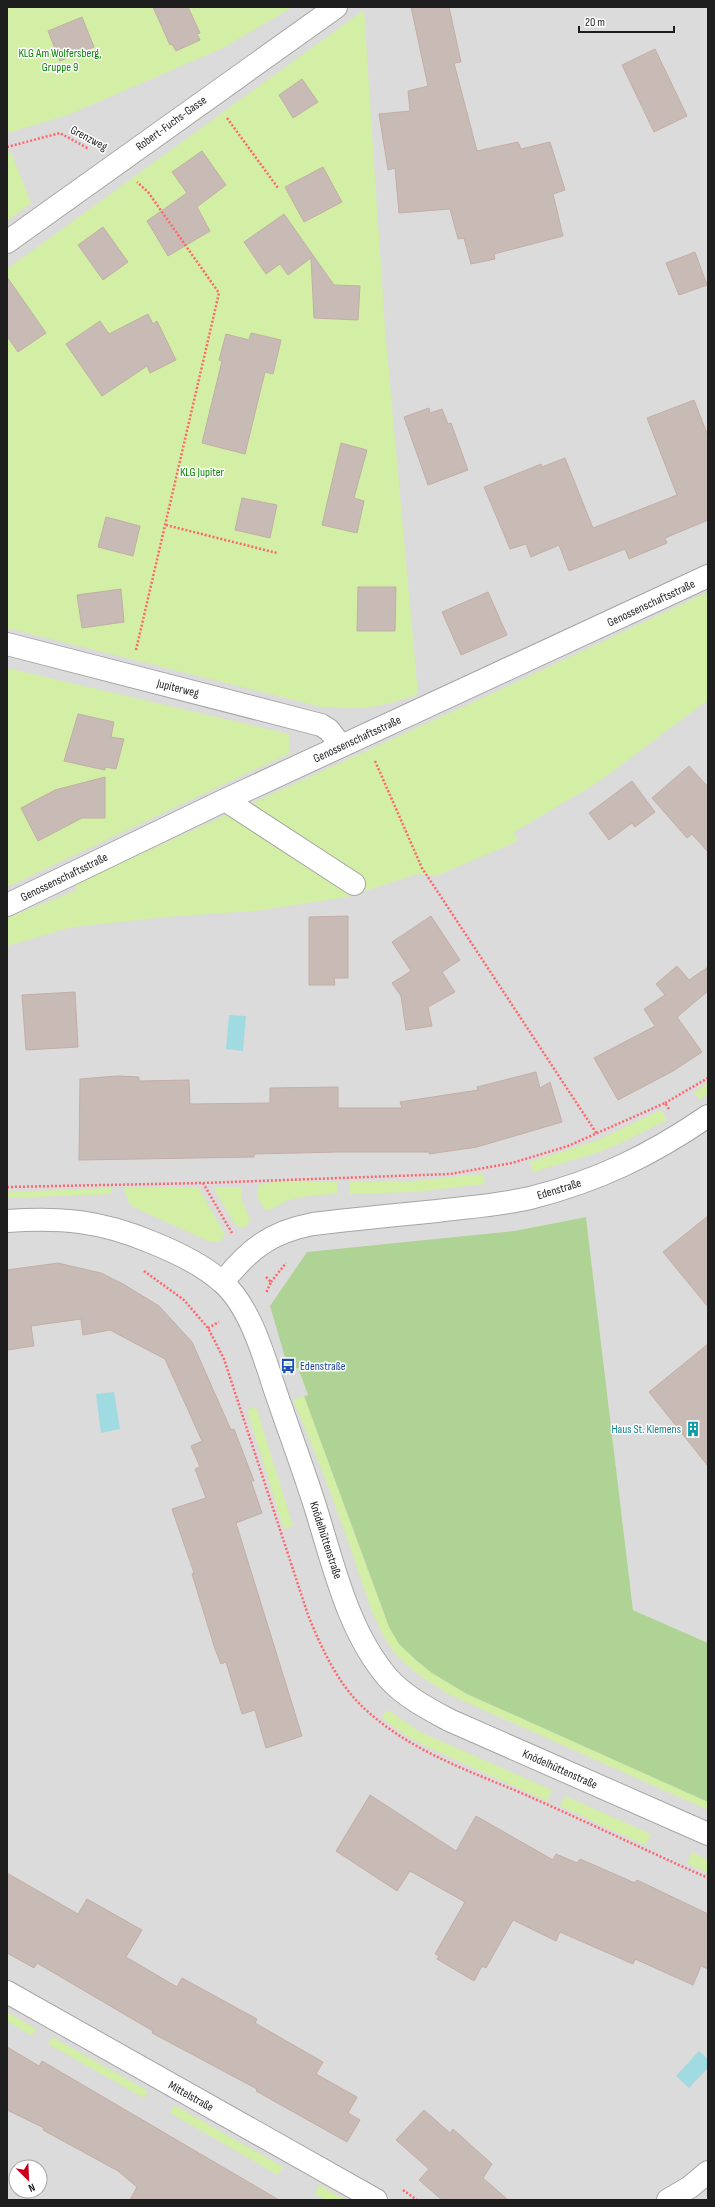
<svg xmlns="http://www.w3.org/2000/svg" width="715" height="2207" viewBox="0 0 715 2207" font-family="'Sofia Sans Condensed',sans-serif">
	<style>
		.residential { fill: #dcdbdb; fill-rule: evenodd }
		.grass { fill: #d3eea5 }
		.forest { fill: #afd395 }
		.water { fill: #a0dbe1 }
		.building { fill: #c8bbb6; stroke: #c3aea5 }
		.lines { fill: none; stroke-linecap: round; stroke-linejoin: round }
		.minor-casing { stroke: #a5a5a5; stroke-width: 24 }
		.path { stroke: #ff656a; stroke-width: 2.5; stroke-dasharray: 2 2; stroke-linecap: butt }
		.minor { stroke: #fff; stroke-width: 22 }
		.labels { text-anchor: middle; stroke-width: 3; stroke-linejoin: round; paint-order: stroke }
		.park-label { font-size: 12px; fill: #0a8503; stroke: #fff }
		.street-label { font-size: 12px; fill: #1e1e1e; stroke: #fff }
		.transit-label { font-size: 12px; fill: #164399; stroke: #fff; text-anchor: start }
		.culture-label { font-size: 12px; fill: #0d838f; stroke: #fff; text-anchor: end }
	</style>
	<rect width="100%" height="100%" fill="#f0eae3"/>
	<path class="residential" d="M7,7H708V1643L633,1610L586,1217L514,1231L289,1371L298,1368L308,1395L304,1396L389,1627L394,1636L467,1694L708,1802V2200H7ZM16,2167H40V2191H16Z"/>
	<path class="grass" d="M7,7H293L223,48L68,115L7,133Z
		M364,10L385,328L418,694C382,708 361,710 322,707L7,628V269Z
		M11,152L31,203L7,221V153Z
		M708,592V700L597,783L514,832L518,841L436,876L417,874L347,897L255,911L166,917L72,927L7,946V918L77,890L75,884L493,693Z
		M7,668L289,734L290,753L7,887Z
		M708,1083V1094L699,1100L694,1092Z
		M661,1110L667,1120L619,1144L596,1153L533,1172L530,1162L598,1140Z
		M483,1174L485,1184L414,1192L350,1194L349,1182L414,1181Z
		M274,1182H337V1194C320,1195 303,1195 287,1201C279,1204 273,1211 264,1209L258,1198V1187L261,1184Z
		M198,1187L224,1233L225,1236L219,1242L208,1241L133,1207L128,1201L124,1188Z
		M213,1187H242L241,1198L250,1219L247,1226L241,1228L234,1223Z
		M111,1188V1194L7,1198V1192Z
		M304,1396L385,1617C400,1655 433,1674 467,1694L708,1802V1810L450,1695C429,1682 406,1668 391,1648C373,1622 364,1587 354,1558C335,1505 316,1452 293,1400Z
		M256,1407L293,1526L284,1529L247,1410Z
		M388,1710L420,1732L552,1790L547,1801L425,1746L399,1731L381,1717Z
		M565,1796L651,1834L645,1845L560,1806Z
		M692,1852L708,1860V1873L687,1863Z
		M7,2012L36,2029L32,2036L7,2021Z
		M52,2037L148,2091L144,2098L48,2044Z
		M174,2105L283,2167L278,2175L170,2113Z
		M319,2185L345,2200H326L315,2194Z"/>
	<path class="forest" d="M586,1217L633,1610L708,1643V1802L467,1694L432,1673L417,1661L399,1644L389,1627L304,1396L308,1395L298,1368L289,1371L270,1306L307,1252L514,1231Z"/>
	<path class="water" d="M229,1015L246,1016L243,1051L226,1049Z
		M114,1392L120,1429L101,1433L96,1394Z
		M699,2051L708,2059V2068L689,2088L676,2076Z"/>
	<path class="building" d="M153,7H188L200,33L197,34L200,40L176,51L172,44L170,45Z
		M411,7H449L461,62L454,63L477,151L518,142L521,149L550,142L565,190L553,194L563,236L494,254L495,259L471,264L464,238L458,239L450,209L399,213L395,168L388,170L379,114L410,111L408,91L428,86Z
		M82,17L94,47L60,61L48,31Z
		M655,49L687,116L654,132L622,65Z
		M302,79L318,102L293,118L279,95Z
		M202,151L226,185L197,207L210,231L168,256L147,221L187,193L172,172Z
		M323,167L342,202L304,222L285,187Z
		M284,214L334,285L360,286L358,320L314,318L311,258L288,275L280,264L266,274L244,242Z
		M103,227L128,262L103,280L78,245Z
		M695,252L707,285L679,295L666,263Z
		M7,277L46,333L18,352L7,336Z
		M148,314L153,324L157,321L176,360L150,373L147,366L102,396L66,344L100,321L109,334Z
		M251,333L281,340L273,374L265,372L245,454L202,443L222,361L219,360L226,334L249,340Z
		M694,400L708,436V520L665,538L667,543L629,559L625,549L569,571L559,545L531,557L526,544L510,549L484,487L541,464L542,467L565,458L593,528L677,495L647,418Z
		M429,408L430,413L442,409L448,424L451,423L468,470L428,485L404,417Z
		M341,443L367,450L354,498L364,501L357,533L322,525Z
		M242,498L277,505L270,538L235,530Z
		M106,517L140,526L133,556L98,547Z
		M358,587H396L395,631H357Z
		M121,589L124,622L82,628L77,595Z
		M488,592L507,635L461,655L442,612Z
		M78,714L114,722L111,737L124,739L116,769L105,767V770L64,761Z
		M689,766L708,787V852L692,834L687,838L652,798Z
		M105,777V818H82L38,841L21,808L55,790Z
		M632,781L655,812L635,827L632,823L609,840L589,813Z
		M348,916V978H334L335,985H309V917Z
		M431,916L460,960L442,972L455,992L428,1007L432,1026L406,1030L401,996L392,983L411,971L392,942Z
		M677,966L689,980L708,967V991L677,1017L702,1052L673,1071L618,1100L594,1058L655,1026L644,1009L665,995L656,984Z
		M75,992L78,1047L26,1050L22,995Z
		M536,1072L540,1088L550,1082L562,1122L477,1147L429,1154V1152H339L254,1154V1157L79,1160L80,1079L117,1076L139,1077V1081L189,1080L190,1104L270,1103V1088L338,1087V1108H402L400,1102L478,1090L477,1087Z
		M708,1216V1307L663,1252Z
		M58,1263L101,1273L123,1284L159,1306L192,1342L231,1430L234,1429L254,1481H251L262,1513L236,1523L302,1736L266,1748L255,1710L242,1714L226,1662L221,1664L215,1649L192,1574L194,1573L172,1509L206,1498L195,1469L200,1467L191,1446L202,1441L165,1359L110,1330L83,1335L81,1319L31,1326L34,1346L7,1350V1270Z
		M708,1344V1466L649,1392Z
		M370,1795L456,1851L476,1816L553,1860L556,1854L577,1863L580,1859L635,1883L637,1880L708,1914V1969L701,1966L693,1985L635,1959L633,1964L560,1932L556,1941L513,1920L486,1968L482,1966L474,1981L437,1959L439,1956L435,1954L465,1902L410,1871L397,1891L336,1851Z
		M7,1873L78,1914L87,1899L142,1930L126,1957L177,1987L182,1978L257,2019L255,2023L323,2062L316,2074L357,2097L348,2113L360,2120L347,2142L256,2091L257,2089L152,2033L153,2031L37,1963L34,1968L7,1953Z
		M7,2047L39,2066L42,2061L279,2200H130L137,2187L118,2171L43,2130L44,2128L7,2110Z
		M424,2110L450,2133L453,2129L492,2164L483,2178L508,2200H442L419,2180L429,2169L396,2140Z"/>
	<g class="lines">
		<defs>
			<path id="minor" d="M7,242L336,7
				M7,644L321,725L329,730L341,746
				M225,800L354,884
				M7,905L225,800L708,576
				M7,1221C61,1217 101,1221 151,1242C176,1252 202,1264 222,1282C249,1305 263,1353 274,1387C288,1428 303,1468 316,1509C334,1567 348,1631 388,1678C404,1696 427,1708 449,1720L708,1834
				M223,1282C249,1249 271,1232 313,1224C355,1219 396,1215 437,1211C468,1207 500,1205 530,1198C598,1181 651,1155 708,1116
				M7,1992L376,2200
				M668,2200L690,2187L708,2172"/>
		</defs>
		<use href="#minor" class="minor-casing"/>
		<path class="path" d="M227,118L278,188
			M7,147L60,133L89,149
			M166,525L277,553
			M136,650L219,293L148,192L137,182
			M375,761L422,868L597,1134
			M665,1103L708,1078
			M203,1183L232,1233
			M7,1187L203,1183L450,1174L512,1163L568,1146L665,1103L669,1109
			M144,1271L184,1300L208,1328L224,1359L308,1615C322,1649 338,1685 366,1710C412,1752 470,1771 526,1795C587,1822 647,1851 708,1878
			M266,1277L271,1282L266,1293
			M271,1282L286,1263
			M208,1328L219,1322
			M403,2190L417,2200"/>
		<use href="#minor" class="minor"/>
	</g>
	<defs>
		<symbol id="bus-bare" viewBox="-9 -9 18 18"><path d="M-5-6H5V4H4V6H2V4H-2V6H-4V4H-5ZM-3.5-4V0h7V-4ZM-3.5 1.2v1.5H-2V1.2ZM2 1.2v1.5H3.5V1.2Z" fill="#1a4fb4" stroke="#fff" stroke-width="2.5" paint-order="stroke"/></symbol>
		<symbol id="building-bare" viewBox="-9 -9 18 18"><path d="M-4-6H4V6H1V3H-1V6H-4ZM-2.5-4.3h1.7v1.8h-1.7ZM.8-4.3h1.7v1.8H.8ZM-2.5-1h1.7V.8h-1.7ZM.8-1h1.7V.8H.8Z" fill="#0f9aa8" stroke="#fff" stroke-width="2.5" paint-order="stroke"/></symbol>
	</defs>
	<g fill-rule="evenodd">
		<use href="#bus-bare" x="277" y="1355" width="22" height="22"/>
		<use href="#building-bare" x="682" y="1418" width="22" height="22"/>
	</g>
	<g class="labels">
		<g class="park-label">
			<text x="60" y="57">KLG Am Wolfersberg,<tspan x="60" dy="14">Gruppe 9</tspan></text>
			<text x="202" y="476">KLG Jupiter</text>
		</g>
		<g class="street-label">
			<text transform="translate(171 123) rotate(-36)" y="4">Robert-Fuchs-Gasse</text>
			<text transform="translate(89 138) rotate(28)" y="4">Grenzweg</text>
			<text transform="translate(651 603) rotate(-25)" y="4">Genossenschaftsstraße</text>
			<text transform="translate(178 688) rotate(14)" y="4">Jupiterweg</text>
			<text transform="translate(357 739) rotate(-25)" y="4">Genossenschaftsstraße</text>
			<text transform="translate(64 877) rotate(-26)" y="4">Genossenschaftsstraße</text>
			<text transform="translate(559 1189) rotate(-17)" y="4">Edenstraße</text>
			<text transform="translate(326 1540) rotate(72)" y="4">Knödelhüttenstraße</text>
			<text transform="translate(560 1769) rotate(24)" y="4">Knödelhüttenstraße</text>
			<text transform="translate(191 2096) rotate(29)" y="4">Mittelstraße</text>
		</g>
		<g class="transit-label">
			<text x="300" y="1370">Edenstraße</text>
		</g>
		<g class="culture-label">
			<text x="681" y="1433">Haus St. Klemens</text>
		</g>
	</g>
	<rect width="715" height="2207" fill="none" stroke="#1e1e1e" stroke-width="16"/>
	<g transform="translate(28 2179) rotate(156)"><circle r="19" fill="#ffffff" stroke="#a5a5a5"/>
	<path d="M0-3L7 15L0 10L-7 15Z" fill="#cc001c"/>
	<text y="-6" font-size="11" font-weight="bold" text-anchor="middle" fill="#1e1e1e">N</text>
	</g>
	<path d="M579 26v6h95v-6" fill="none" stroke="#1e1e1e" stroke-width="2"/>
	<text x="585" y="26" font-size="12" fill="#1e1e1e" stroke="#ffffff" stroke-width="3" paint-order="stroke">20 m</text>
</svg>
